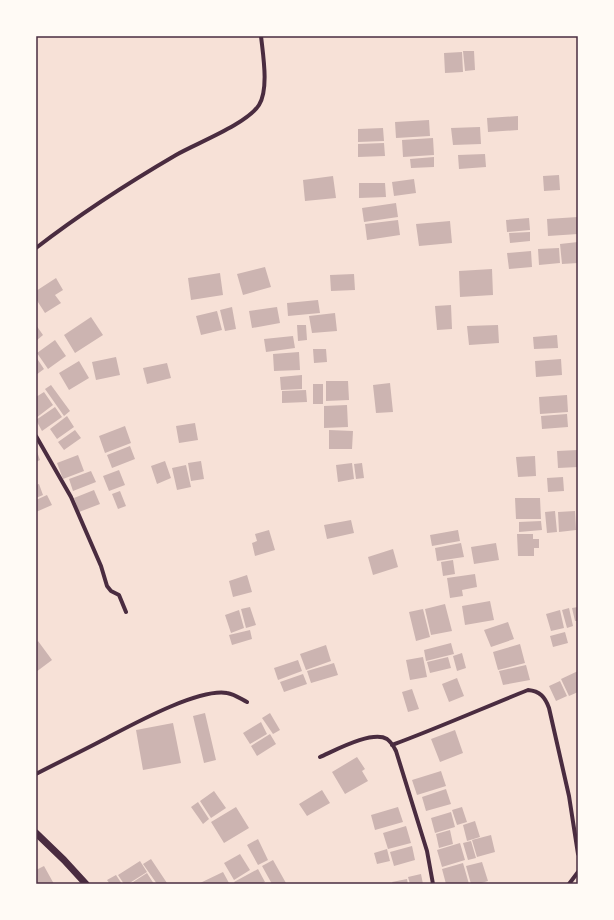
<svg xmlns="http://www.w3.org/2000/svg" width="614" height="920" viewBox="0 0 614 920" font-family="'Work Sans',sans-serif">
	<style>
		.building { fill: #ccb4b1 }
		.lines { fill: none; stroke-linecap: round; stroke-linejoin: round }
		.minor { stroke: #4a2c40; stroke-width: 4 }
		.tertiary { stroke: #4a2c40; stroke-width: 7 }
		.neatline { fill: none; stroke: #4a2c40; stroke-width: 1.5 }
	</style>
	<rect width="100%" height="100%" fill="#f7e1d7"/>
	<path class="building" d="M463,51H474L475,70L465,71Z
		M462,52L463,72L445,73L444,53Z
		M518,116V130L488,132L487,118Z
		M429,120L430,136L396,138L395,122Z
		M480,127L481,144L453,145L451,128Z
		M383,128L384,141L358,142V129Z
		M433,138L434,155L403,157L402,140Z
		M384,143L385,156L358,157V144Z
		M485,154L486,167L459,169L458,155Z
		M434,157V167L411,168L410,159Z
		M559,175L560,190L544,191L543,176Z
		M333,176L336,198L305,201L303,180Z
		M414,179L416,193L394,196L392,182Z
		M359,183H385L386,197L359,198Z
		M396,203L398,217L364,222L362,208Z
		M578,217V234L548,236L547,219Z
		M529,218L530,230L507,232L506,220Z
		M398,220L400,235L367,240L365,224Z
		M450,221L452,243L419,246L416,224Z
		M530,232V241L510,243L509,233Z
		M578,242V263L562,264L560,244Z
		M559,248L560,263L539,265L538,249Z
		M531,251L532,267L509,269L507,253Z
		M265,267L271,287L243,295L237,274Z
		M492,269L493,295L460,297L459,271Z
		M220,273L223,295L191,300L188,278Z
		M354,274L355,290L331,291L330,275Z
		M56,278L63,290L55,295L61,303L45,313L36,299V291Z
		M318,300L320,313L288,316L287,303Z
		M451,305L452,329L437,330L435,306Z
		M232,307L236,329L225,331L220,310Z
		M277,307L280,323L252,328L249,311Z
		M217,311L222,330L201,335L196,316Z
		M335,313L337,331L312,333L309,316Z
		M91,317L103,335L75,353L64,335Z
		M36,325L43,335L36,341Z
		M297,325H306L307,340L298,341Z
		M498,325L499,343L469,345L467,326Z
		M557,335L558,348L534,349L533,337Z
		M293,336L295,348L266,352L264,339Z
		M55,340L66,356L48,369L37,353Z
		M313,349H326L327,362L314,363Z
		M299,352L300,370L274,371L273,354Z
		M36,357L44,369L36,375Z
		M116,357L120,375L96,380L92,362Z
		M561,359L562,375L536,377L535,361Z
		M79,361L89,378L69,390L59,373Z
		M167,363L171,378L147,384L143,368Z
		M302,375V389L281,390L280,377Z
		M326,381H348L349,400L326,401Z
		M390,383L393,412L376,413L373,385Z
		M313,384H323V404H313Z
		M51,385L70,411L64,416L45,389Z
		M306,390L307,402L282,403V391Z
		M44,392L53,405L36,418V397Z
		M567,395L568,412L540,414L539,397Z
		M347,405L348,427L324,428V406Z
		M55,407L62,417L42,431L36,420Z
		M567,414L568,427L542,429L541,416Z
		M67,416L74,427L57,439L50,429Z
		M195,423L198,440L179,443L176,426Z
		M125,426L131,443L105,453L99,436Z
		M75,430L81,438L64,450L58,442Z
		M329,430L353,431L352,449H329Z
		M130,446L135,459L112,468L107,455Z
		M36,449L40,460L36,462Z
		M578,450V467L558,468L557,451Z
		M78,455L84,471L63,479L57,463Z
		M535,456L536,476L518,477L516,457Z
		M165,461L171,478L157,484L151,466Z
		M201,461L204,479L191,481L188,463Z
		M352,463L354,479L338,482L336,465Z
		M362,463L364,478L356,479L354,464Z
		M186,465L191,487L177,490L172,468Z
		M119,470L125,485L109,491L103,476Z
		M91,471L96,482L73,491L69,479Z
		M563,477L564,491L548,492L547,478Z
		M39,484L43,495L36,498V485Z
		M94,490L100,504L79,512L74,498Z
		M120,491L126,506L118,509L112,494Z
		M47,495L52,505L36,512V500Z
		M515,498H540L541,519H516Z
		M555,511L557,532L547,533L545,512Z
		M575,511L576,530L559,532L558,512Z
		M351,520L354,533L327,539L324,525Z
		M541,521L542,530L519,532V522Z
		M269,530L275,550L255,556L252,543L257,541L255,534Z
		M458,530L460,541L432,546L430,535Z
		M517,534H533V539H539V548H534V556H518Z
		M461,543L464,557L437,561L435,548Z
		M496,543L499,560L474,564L471,547Z
		M393,549L398,567L373,575L368,557Z
		M453,560L455,574L443,576L441,562Z
		M475,574L477,587L462,590L463,596L450,598L447,578Z
		M247,575L252,592L233,597L229,581Z
		M490,601L494,620L465,625L462,606Z
		M445,604L452,631L431,635L425,609Z
		M250,607L256,625L246,628L241,609Z
		M578,607V621H575L572,608Z
		M569,608L573,626L567,628L562,610Z
		M423,609L430,637L416,641L409,612Z
		M239,610L244,628L231,633L225,615Z
		M560,610L564,628L551,631L546,614Z
		M508,622L514,639L491,647L484,630Z
		M250,630L252,639L232,645L229,635Z
		M565,632L568,643L553,647L550,636Z
		M38,641L52,660L36,672V643Z
		M451,643L454,654L426,661L424,650Z
		M520,644L525,663L498,670L493,652Z
		M326,645L331,661L306,670L300,654Z
		M462,653L466,668L457,671L453,656Z
		M423,657L427,677L410,680L406,660Z
		M448,657L451,668L430,673L427,662Z
		M298,660L302,671L278,680L274,668Z
		M334,663L338,675L311,683L307,671Z
		M526,665L530,680L503,685L499,671Z
		M578,671V692L569,696L561,679Z
		M303,674L307,684L284,692L280,682Z
		M457,678L464,696L449,702L442,684Z
		M560,681L567,696L556,701L549,686Z
		M412,689L419,709L408,712L402,692Z
		M205,713L216,760L204,763L193,716Z
		M270,713L280,730L273,734L262,718Z
		M261,722L267,734L250,744L243,733Z
		M173,723L181,763L143,770L136,730Z
		M455,730L463,753L440,762L431,739Z
		M270,734L276,744L257,756L251,746Z
		M357,757L365,769L362,771L368,781L345,794L332,772Z
		M441,771L446,786L417,795L412,780Z
		M446,789L451,804L426,811L422,797Z
		M322,790L330,803L307,816L299,804Z
		M214,791L226,808L211,818L200,801Z
		M198,802L209,819L203,824L191,807Z
		M236,807L249,828L224,843L211,822Z
		M398,807L403,822L375,830L371,815Z
		M462,807L467,822L457,825L452,810Z
		M451,812L455,827L435,833L431,818Z
		M475,821L480,837L467,841L463,825Z
		M406,826L411,843L388,849L383,833Z
		M450,830L453,844L439,848L436,834Z
		M491,835L495,852L477,857L472,840Z
		M258,839L268,860L258,865L247,845Z
		M471,841L476,858L468,860L463,843Z
		M460,843L465,860L442,867L437,850Z
		M412,846L415,860L394,866L390,852Z
		M387,849L390,861L377,864L374,853Z
		M240,854L250,870L234,880L224,863Z
		M151,859L167,883L165,884H157L143,864Z
		M273,860L286,883L285,884H272L262,866Z
		M140,861L147,872L128,884H124L118,875Z
		M482,862L488,881L478,884H471L466,866Z
		M463,863L469,884H446L442,869Z
		M44,866L54,884H36V870Z
		M258,869L265,882L261,884H235L234,882Z
		M223,872L229,883L227,884H198Z
		M147,873L154,884H130Z
		M421,874L423,884H410L408,877Z
		M116,875L122,884H110L107,880Z
		M407,879L408,884H393L392,882Z"/>
	<g class="lines">
		<path class="minor" d="M36,248C80,214 128,183 176,155C197,143 247,124 259,105C269,89 263,55 261,36
			M36,436L71,497L101,566L107,586L111,591L119,595L126,612
			M392,745C438,728 483,708 528,690C540,691 545,697 549,708L569,796L578,854
			M320,757C334,751 372,730 387,739C391,742 394,747 396,751L427,851L433,884
			M36,774C57,763 78,753 99,742C128,727 197,688 227,693C234,694 241,699 247,702
			M569,884L578,872"/>
		<path class="tertiary" d="M36,833L64,860L86,884"/>
	</g>
	<rect width="614" height="920" fill="none" stroke="#fffaf5" stroke-width="74"/>
	<rect x="37" y="37" width="540" height="846" class="neatline"/>
</svg>
